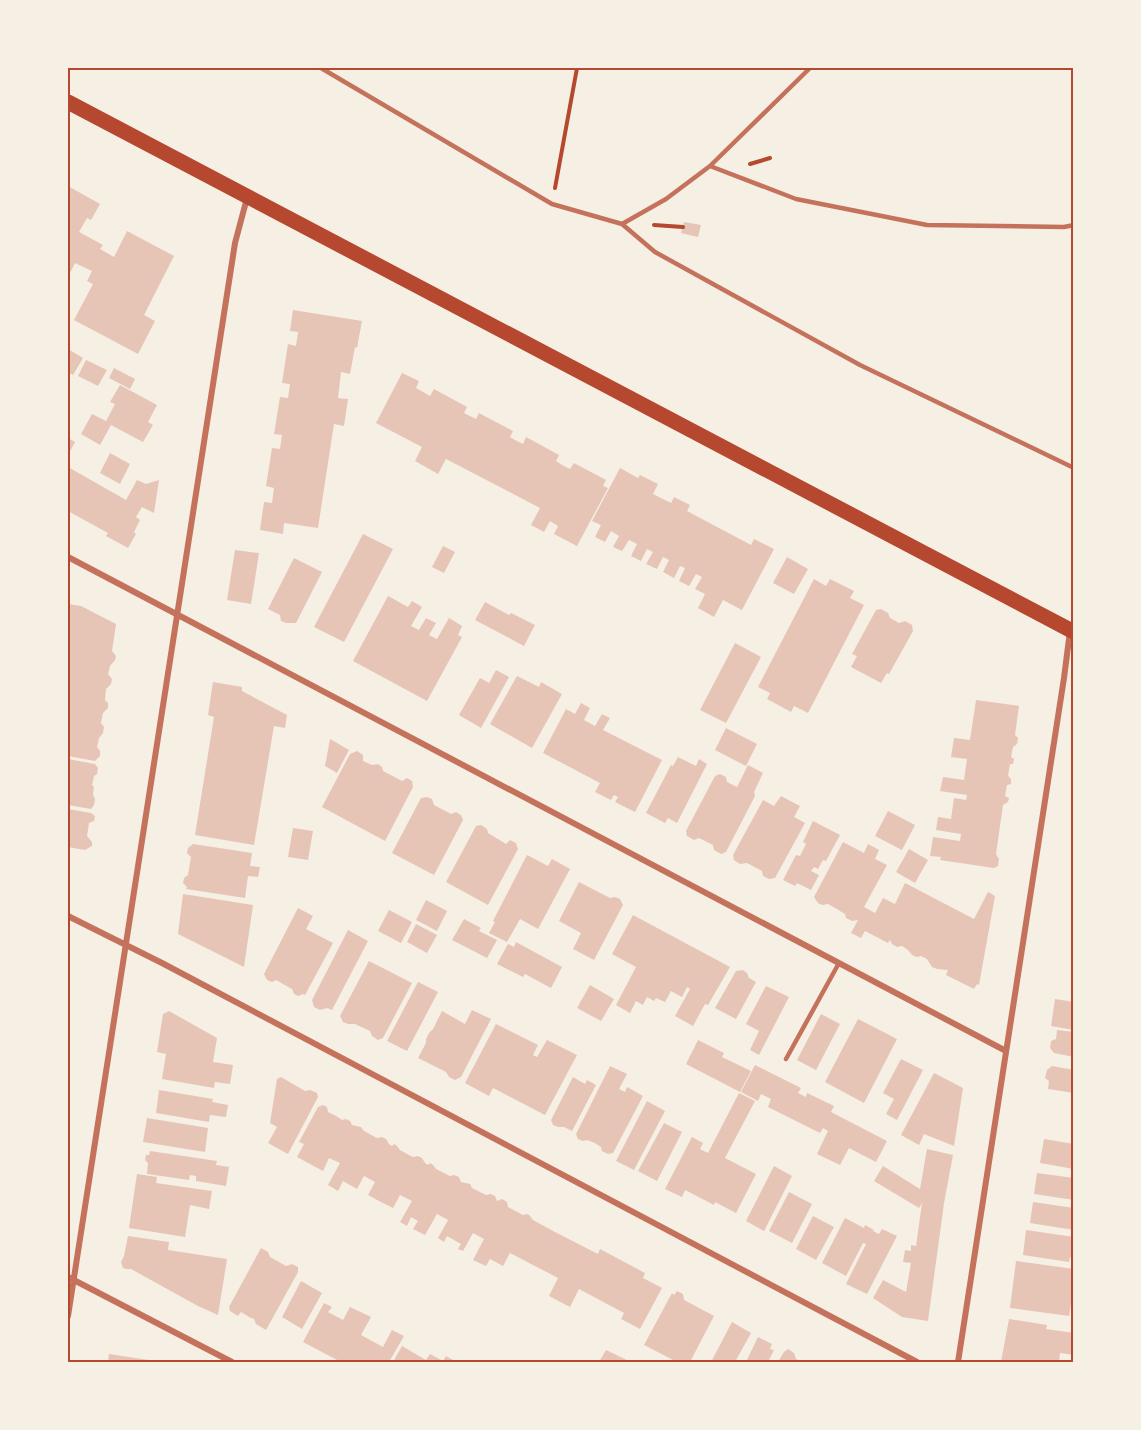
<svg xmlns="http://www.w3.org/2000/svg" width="1141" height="1430" viewBox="0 0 1141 1430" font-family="Lora,serif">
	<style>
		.building { fill: #e6c5b7 }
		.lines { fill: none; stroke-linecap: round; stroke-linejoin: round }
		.path { stroke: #b5482f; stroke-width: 4 }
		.service { stroke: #c5725c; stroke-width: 4.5 }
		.minor { stroke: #c5725c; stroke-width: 6 }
		.primary { stroke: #b5482f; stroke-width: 15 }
		.neatline { fill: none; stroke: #b5482f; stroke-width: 2 }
	</style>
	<rect width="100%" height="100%" fill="#f6efe4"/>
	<path class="building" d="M68,186L100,204L91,220L87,218L79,232L103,245L100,249L114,257L127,231L174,256L144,315L155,321L138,354L74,320L93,284L87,281L92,271L75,263L70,273L68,271Z
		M684,222L701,225L698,237L681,233Z
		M293,310L362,321L357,348L355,347L350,374L341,372L338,398L348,399L344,426L334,424L318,528L284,523L283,534L260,530L264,502L272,503L274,488L266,486L272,448L280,449L282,435L274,434L280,397L288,398L290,384L282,383L288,344L296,346L298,332L290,331Z
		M68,349L83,358L73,375L68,372Z
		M86,360L107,370L98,386L78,376Z
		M114,368L135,379L130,389L109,378Z
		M402,373L419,381L416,388L430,396L434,389L467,407L464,413L476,419L479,413L513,431L510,437L515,440L523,444L526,437L559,455L556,461L562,465L570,469L574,463L606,480L603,486L608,488L577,546L554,534L558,526L550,521L544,532L531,525L540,508L446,459L438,474L415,461L422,447L376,423Z
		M120,385L157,405L148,422L153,425L143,442L111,425L100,445L81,434L92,414L106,421L115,404L110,402Z
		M68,438L75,442L68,455Z
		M110,453L130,464L120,484L100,473Z
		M68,467L126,500L137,480L146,484L159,480L154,513L142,507L136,517L140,520L134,532L136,534L128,548L106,536L108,533L68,511Z
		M620,468L638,478L640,475L658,484L653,494L671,503L674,497L690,505L687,511L751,545L754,539L774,549L742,610L723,600L714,617L698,608L705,594L695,589L702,577L696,574L689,586L679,581L685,568L680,566L674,578L663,572L669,560L663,557L657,569L646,564L653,552L647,549L641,561L631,556L637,544L629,540L622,551L613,547L619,536L611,531L605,542L595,537L601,525L592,521Z
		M363,534L393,549L344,642L314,627Z
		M443,546L455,552L444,573L432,567Z
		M235,550L259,553L251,604L227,600Z
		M787,557L808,569L794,594L773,583Z
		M294,558L322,572L296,623H286L281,621L280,615L268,609Z
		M814,579L826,586L830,579L854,591L850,598L864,605L808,713L794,706L791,712L767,699L770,693L758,687Z
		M388,596L408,607L412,601L422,607L411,626L419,630L426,618L436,623L429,635L437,639L449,618L462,626L458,635L462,637L427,701L353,661Z
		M68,602L69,604L81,606L116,624L112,651L116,656L115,660L110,666L108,674L112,679L111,684L106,689L105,700L108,703V708L103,713L101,723L104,727L103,733L99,738L97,747L100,751V756L95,761L68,756Z
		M485,602L509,615L511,613L535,625L524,646L475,620Z
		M881,609L888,613L890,618L899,623L905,621L912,625L913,631L889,674L887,673L881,683L851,667L857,656L852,654L876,610Z
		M735,643L761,657L726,723L700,710Z
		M496,670L509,677L481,728L459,715L480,678L489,683Z
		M517,676L539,687L541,682L562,694L532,748L490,724Z
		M213,682L242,687V691L287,715L285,728L274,726L254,845L195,835L214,717L208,715Z
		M976,700L1019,706L1015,735L1018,738L1017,744L1013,747L1011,757L1014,759L1013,764H1010L1008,776L1011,779V784L1007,785L1005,796L1009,798L1008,802L1003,805L996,854L999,859L998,866L994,868L940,860L941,857L930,856L933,837L960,841L961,834L936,830L938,817L951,819L954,798L966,800L967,795L940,791L943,777L964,780L967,759L951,757L954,738L970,740Z
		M581,703L590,708L584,720L595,726L602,714L610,718L603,730L662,760L635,812L615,802L618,797L614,795L611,800L595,792L600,783L543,753L566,709L575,714Z
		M726,728L757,744L746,766L715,750Z
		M330,739L349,750L337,773L325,766Z
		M357,751L363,755V761L372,765L378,764L382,767L383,771L402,781L407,778L412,781L413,787L385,841L322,807L350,754Z
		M678,757L696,766L699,759L707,764L677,823L668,818L665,823L646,813L671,765L673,766Z
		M68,759L95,764L98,768L97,774L94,776L92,786H94L93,795L95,799L94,805L91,809L68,805Z
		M748,765L763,773L754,792L755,796L726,852L721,854L714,850L713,845L699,838L694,840L687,836L686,831L715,776L720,774L726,777L727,782L737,787Z
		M781,796L800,806L794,817L805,823L775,878L769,879L763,876L762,871L747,863L740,864L734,860L733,855L763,800L774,806Z
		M427,797L432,799L434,805L451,814L456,812L461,815L463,820L434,875L392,853L421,798Z
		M68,809L91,813L95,816L94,821L89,823L87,836L92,842V846L85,850L68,847Z
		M888,811L915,825L902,850L875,836Z
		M813,821L840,835L826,861L823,860L818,869L814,867L811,871L819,875L811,890L797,883L795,886L783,880L796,855L800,856L806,844L803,842Z
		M481,825L487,829L488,833L506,844L510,840L516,843L518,849L488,905L446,882L476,826Z
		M293,828L313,831L308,860L288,857Z
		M843,842L864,853L868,844L879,850L875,859L887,865L864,907L875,913L883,898L895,904L905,883L974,919L988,892L995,896L979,985L977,984L974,989L946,975L948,970L937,969L932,967L927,959L921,956L917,957L912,955L908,950L902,946L897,947L892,944L890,940L888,943L865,931L861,938L851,933L858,920L852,921L846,918L845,914L835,908L828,904L822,905L818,903L814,897Z
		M193,844L252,853L250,866L260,867L258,877L248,876L245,898L186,889L187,887L183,883L184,878L188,875L191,857L187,853L188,848Z
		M909,849L928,860L915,883L896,872Z
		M527,855L548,866L552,859L570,869L538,929L520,919L507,942L489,933L495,922L493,921Z
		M579,882L610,898L615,897L620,899L623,905L594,960L573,949L581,933L559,921Z
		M183,894L253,905L244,967L178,934Z
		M426,900L447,911L437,931L416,920Z
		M298,908L313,916L306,929L333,943L305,995L303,994L298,996L294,994L292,989L276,980L272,982L267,980L264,974Z
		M389,910L412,922L401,943L378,931Z
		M633,915L730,967L708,1005L705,1004L693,1026L675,1016L690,989L687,987L682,997L671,991L665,1002L656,998L654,1001L647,997L643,1005L636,1001L630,1013L616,1005L636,967L612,954Z
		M464,919L481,928L479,931L497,940L487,958L452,940Z
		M416,924L437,935L427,953L407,942Z
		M348,930L368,941L332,1010L327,1008L320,1010L314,1007L312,1000Z
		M516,942L562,967L551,988L525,974L523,977L497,964L508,944L514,947Z
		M369,961L412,983L383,1038L378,1040L372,1036L370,1031L355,1024H348L343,1022L340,1016Z
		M743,970L747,973L749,978L756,982L736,1019L715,1008L736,971Z
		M418,982L438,992L407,1051L387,1041Z
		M590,985L614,999L601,1021L577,1008Z
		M766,986L789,997L759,1055L750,1050L759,1031L746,1024Z
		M1055,999L1074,1002V1030L1051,1026Z
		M472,1010L491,1019L461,1077L455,1080L449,1077L446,1072L418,1058L426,1043V1039L429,1033L433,1029L442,1011L465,1024Z
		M169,1011L217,1038L213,1062L233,1065L230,1084L215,1082L214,1088L162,1079L166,1054L157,1052L163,1014Z
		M821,1014L840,1024L816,1070L797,1060Z
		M858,1019L897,1039L864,1103L825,1082Z
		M496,1024L538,1045L533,1055L537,1057L547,1040L577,1055L545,1115L493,1088L489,1096L465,1083Z
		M1057,1030L1074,1032V1057L1054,1053L1050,1048L1051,1041L1056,1039Z
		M698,1040L724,1053L722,1057L751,1071L740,1092L686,1064Z
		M901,1059L923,1070L897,1120L886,1114L894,1099L883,1093Z
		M755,1065L801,1088L798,1093L806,1097L807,1093L834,1106L831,1112L887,1141L876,1162L849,1148L840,1165L817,1154L828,1131L823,1128L820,1133L768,1107L771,1099L761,1094L758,1101L741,1092Z
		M610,1066L627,1074L619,1089L625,1092L627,1087L643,1096L613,1153L608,1154L602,1151L601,1147L595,1143L587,1140L583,1141L578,1139L576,1134Z
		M1052,1066L1074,1070V1093L1048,1089L1049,1081L1045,1078L1047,1070Z
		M934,1073L963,1088L954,1146L924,1134L919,1145L901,1135Z
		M281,1077L305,1091L310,1090L317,1093L318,1097L288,1154L268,1143L277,1127L270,1123L277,1079Z
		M573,1077L585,1084L587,1080L596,1085L572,1131L564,1127H558L553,1125L551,1120Z
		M159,1090L213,1099L212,1102L228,1105L226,1117L210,1115L209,1122L156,1113Z
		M739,1093L755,1101L725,1158L756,1174L736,1213L715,1202L714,1205L685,1190L682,1197L665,1189L692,1137L703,1143L700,1149L708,1153Z
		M647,1101L665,1111L634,1170L616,1161Z
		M323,1105L327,1107L328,1112L336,1116L342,1120L346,1119L350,1121L352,1125L361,1127L364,1131L377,1138L382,1137L386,1139L389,1144L392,1146L394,1144L397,1146L400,1150L407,1154L413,1157L418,1156L422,1158L425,1163L428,1165L430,1163L433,1165L436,1169L450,1176L454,1175L459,1177L461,1182L470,1184L472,1188L486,1195L491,1194L495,1196L497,1201L502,1199L507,1202L508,1207L523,1215L527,1214L529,1215L533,1220L555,1232L598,1254L600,1249L645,1273L643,1278L662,1288L640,1329L621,1319L624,1313L579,1289L570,1307L549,1296L558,1278L510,1253L503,1266L490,1259L486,1266L473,1260L484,1239L473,1233L463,1251L458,1249L461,1244L447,1236L444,1242L438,1238L448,1220L437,1214L425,1235L413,1229L418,1221L411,1217L407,1226L400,1222L412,1201L400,1195L393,1208L381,1202L368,1195L375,1182L364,1176L357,1189L343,1181L338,1191L328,1185L340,1163L329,1158L323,1171L297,1157L304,1144L299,1142L318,1107Z
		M147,1118L208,1128L205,1152L143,1142Z
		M664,1123L682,1132L657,1181L638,1171Z
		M1044,1139L1074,1144V1169L1040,1163Z
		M927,1149L953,1155L944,1203L928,1321L902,1317L873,1298L883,1280L906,1292L911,1263L903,1262L905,1250L911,1251V1245L916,1246L922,1203L919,1208L874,1181L883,1166L920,1189Z
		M150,1151L217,1161L216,1165L229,1167L226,1186L196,1181V1176L190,1175L189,1180L147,1174L148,1163L145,1160L146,1155H149Z
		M774,1166L792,1176L764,1231L746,1221Z
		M1037,1173L1074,1178V1200L1034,1194Z
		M137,1174L157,1177L156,1183L212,1191L209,1209L190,1205L185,1237L129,1228Z
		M789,1192L812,1204L792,1243L769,1231Z
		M1033,1202L1074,1208V1230L1030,1223Z
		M813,1216L834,1227L816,1260L796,1249Z
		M845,1218L864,1228L865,1225L874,1230L873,1231L879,1234L882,1229L897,1236L867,1294L846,1284L866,1244L863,1243L846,1276L822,1263Z
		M1026,1230L1074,1237V1258L1070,1257L1069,1262L1023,1255Z
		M128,1236L169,1242L168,1250L227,1259L218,1315L198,1306L131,1269H126L123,1268L121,1262L124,1256Z
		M261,1248L268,1252L270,1257L286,1266L292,1264L298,1267V1272L266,1330L256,1324L254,1319L249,1317L241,1312L238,1316L230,1311L229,1307Z
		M1016,1261L1074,1269V1286L1069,1316L1010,1308Z
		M301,1281L322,1293L302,1329L282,1317Z
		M677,1291L683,1294L684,1300L714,1316L690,1362H677L644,1345L672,1293L674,1295Z
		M324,1303L332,1307L328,1312L343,1320L350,1307L371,1317L361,1335L383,1347L392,1330L404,1336L389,1362H341L303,1342Z
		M1009,1319L1047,1325L1046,1329L1074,1333V1355L1060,1353L1059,1362H1001Z
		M732,1322L751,1333L735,1362H711Z
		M758,1337L772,1344L770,1349L774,1350L768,1362H746Z
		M402,1346L426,1360L430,1354L443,1361L446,1356L453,1360L451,1362H393Z
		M788,1349L794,1353L796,1359L803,1362H778L784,1352Z
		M606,1350L631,1362H599Z
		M109,1354L149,1360L155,1362H108Z"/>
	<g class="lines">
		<path class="path" d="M750,164L770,158
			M555,188L577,68
			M654,225L683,227"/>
		<path class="service" d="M321,68L552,204L622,224L655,252L860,365L1074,468
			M710,166L796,199L927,225L1064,227L1074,225
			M622,224L666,199L710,166L810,68
			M786,1059L839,963"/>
		<path class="minor" d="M68,557L1006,1051
			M68,916L162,963L917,1362
			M68,1277L232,1362
			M68,1316L235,243L247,198
			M958,1362L1064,678L1070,631"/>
		<path class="primary" d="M68,102L1074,632"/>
	</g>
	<rect width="1141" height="1430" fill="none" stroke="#f6efe4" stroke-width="138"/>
	<rect x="69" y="69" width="1003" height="1292" class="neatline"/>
</svg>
